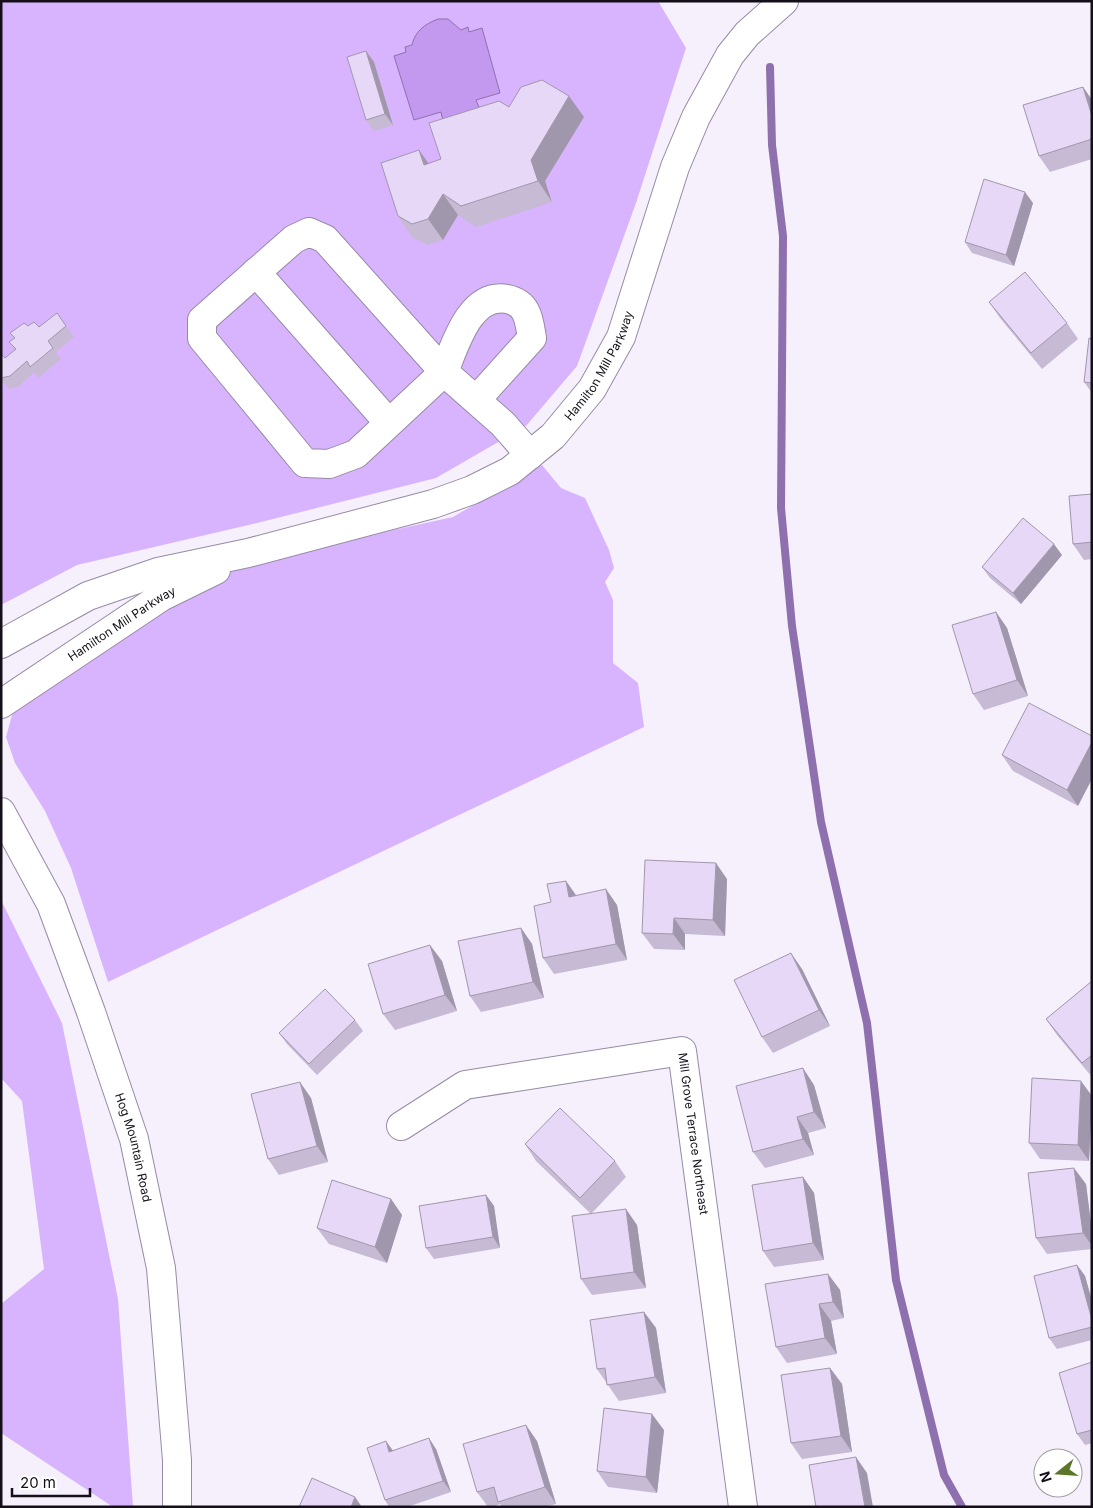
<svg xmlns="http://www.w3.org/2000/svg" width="1093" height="1508" viewBox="0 0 1093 1508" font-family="Inter,sans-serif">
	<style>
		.green { fill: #d8b4fe }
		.water { fill: #c399ef; stroke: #8e70af }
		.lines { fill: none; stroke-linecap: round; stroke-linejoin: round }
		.stream { stroke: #8e70af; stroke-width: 8 }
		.minor-casing { stroke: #978aa6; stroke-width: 30 }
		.minor { stroke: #fff; stroke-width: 28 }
		.wall { fill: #c6bad4 }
		.shaded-wall { fill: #a197ac }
		.building { fill: #e6d8f6; stroke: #a197ac }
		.labels { text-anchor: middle; stroke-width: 5; stroke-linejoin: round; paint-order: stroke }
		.street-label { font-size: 12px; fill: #140f19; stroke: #fff }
	</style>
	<rect width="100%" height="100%" fill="#f6f0fc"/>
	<path class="green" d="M1,1H658L686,48L636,203L577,366L526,426L436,478L257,523L77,565L1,605Z
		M542,465L561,488L585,498L609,550L614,568L605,582L613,600V663L638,683L644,727L108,982L71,868L45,811L15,763L6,737L15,704L183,591L230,572L389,531L453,517Z
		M1,900L62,1023L118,1299L133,1507H113L1,1433V1304L44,1269L22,1101L1,1078Z"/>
	<path class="water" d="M438,19H448L461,30L468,27L469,32L482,28L500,93L476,100L480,110L443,121L441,112L414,120L394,56L406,52L405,47L412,45C415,31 425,24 438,19Z"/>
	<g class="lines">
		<path class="stream" d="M770,67L772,145L783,236L781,508L792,626L821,822L867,1023L896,1280L944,1475L962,1507"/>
		<defs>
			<g id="minor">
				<path d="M256,272L388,422"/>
				<path d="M477,399L532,338C529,320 528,303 507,299C470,292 455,345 444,372L325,239L309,232L294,239L202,320V338L305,463L329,464L356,454L444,372L503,424L530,455"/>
				<path id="s1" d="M1,644L88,596L158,572L248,553L433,504L472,490L510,471L553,436L592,389L621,337L675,167L696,117L730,55L747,34L784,1"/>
				<path id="s2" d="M1,704L161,597L216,570"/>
				<path id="s3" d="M1,812L51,904L91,1012L134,1139L161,1268L177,1460V1507"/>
				<path id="s4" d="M401,1126L465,1085L682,1051L743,1507"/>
			</g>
		</defs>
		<use href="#minor" class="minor-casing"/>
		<use href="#minor" class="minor"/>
	</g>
	<path class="wall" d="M366,51L374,62L393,125L374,131L366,120Z
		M1083,87L1092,100V159L1050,172L1039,156Z
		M584,117L545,181L552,202L476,227L458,215L443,240L427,245L412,237L398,216L419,150L428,164Z
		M1033,203L1014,266L972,253L965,242Z
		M989,302L1067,323L1078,339L1042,369L1000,318Z
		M57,313L74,337L56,352L61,359L38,378L34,372L18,387L9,389L1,379V354L5,358L15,350L9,342L14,339L10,333L39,327Z
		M1092,339V393L1084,382Z
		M1092,494V559L1084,560L1073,544Z
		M1062,555L1021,604L990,578L982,567Z
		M996,612L1007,628L1028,696L984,710L973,694Z
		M1029,703L1078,806L1013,771L1002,755Z
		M727,879L725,936L685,934V950L654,949L642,933Z
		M566,881L576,895L617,905L627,960L554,974L543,958L551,902Z
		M521,928L532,944L544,998L481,1012L470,996Z
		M442,961L457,1011L395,1030L383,1014Z
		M802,969L830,1026L773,1053L762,1037Z
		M1092,981V1077L1057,1035L1046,1019Z
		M355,1020L363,1031L317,1075L287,1044L279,1033Z
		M814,1085L826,1128L808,1133L814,1155L765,1168L753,1152Z
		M1092,1096L1089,1161L1040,1159L1029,1143Z
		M311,1098L328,1162L279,1175L268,1159Z
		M525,1144L615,1161L626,1177L592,1213L637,1225L646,1288L592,1295L581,1279L590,1213L536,1161Z
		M803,1177L814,1193L824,1260L774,1267L763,1251Z
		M1086,1184L1092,1232V1249L1047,1254L1036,1238Z
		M486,1195L494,1206L500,1248L434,1259L426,1248Z
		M391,1199L402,1215L387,1263L329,1244L317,1228Z
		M1077,1265L1085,1276L1092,1301V1340L1057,1349L1049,1338Z
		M828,1274L840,1290L844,1318L831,1321L837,1354L787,1363L776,1347Z
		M644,1312L656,1328L666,1393L619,1401L597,1369Z
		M1092,1362V1443L1085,1445L1077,1434Z
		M830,1368L842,1384L852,1452L802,1459L791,1443Z
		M664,1430L657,1493L608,1487L597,1471Z
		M537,1441L556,1504L545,1507H502L500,1504L493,1507H488L477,1492Z
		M436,1449L451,1492L407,1507H389L385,1500L393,1450Z"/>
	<path class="shaded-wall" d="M366,51L374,62L393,125L385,114Z
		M1083,87L1092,100V116Z
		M569,96L584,117L545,181L552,202L538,181L531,160Z
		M419,150L434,171L424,165Z
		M1025,192L1033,203L1014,266L1006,255Z
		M443,194L458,215L443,240L428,219Z
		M1054,544L1062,555L1021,604L1013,593Z
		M996,612L1007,628L1028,696L1017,680Z
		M1092,742V779L1078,806L1067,790Z
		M716,863L727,879L725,936L713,920Z
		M566,881L577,897H569Z
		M606,889L617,905L627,960L616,944Z
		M674,918L685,934V950L673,934Z
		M521,928L532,944L544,998L533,982Z
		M430,945L442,961L457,1011L445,995Z
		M791,953L802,969L830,1026L819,1010Z
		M803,1068L814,1085L826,1128L814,1112Z
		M1081,1081L1092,1096L1089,1161L1078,1145Z
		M300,1082L311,1098L328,1162L317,1146Z
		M797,1117L808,1133L814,1155L803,1139Z
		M1074,1168L1086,1184L1092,1232V1246L1083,1233Z
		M803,1177L814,1193L824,1260L813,1243Z
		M486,1195L494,1206L500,1248L493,1237Z
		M391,1199L402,1215L387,1263L375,1247Z
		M626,1209L637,1225L646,1288L634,1272Z
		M1077,1265L1085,1276L1092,1301V1320Z
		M828,1274L840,1290L844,1318L833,1302Z
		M819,1304L831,1321L837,1354L825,1338Z
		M644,1312L656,1328L666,1393L655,1377Z
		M830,1368L842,1384L852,1452L841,1436Z
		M652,1414L664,1430L657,1493L646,1477Z
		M526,1425L537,1441L556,1504L545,1487Z
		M429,1438L436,1449L451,1492L443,1481Z
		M386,1441L394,1452H389Z
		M856,1457L867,1473L873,1507H865Z
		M355,1497L362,1507H351Z"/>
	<path class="building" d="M366,51L385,114L366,120L347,57Z
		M542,80L569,96L531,160L538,181L461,206L443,194L428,219L412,224L398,216L381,163L419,150L424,165L441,159L429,123L499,101L509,107L521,87Z
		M1083,87L1092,116V139L1039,156L1023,105Z
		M984,179L1025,192L1006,255L965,242Z
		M1025,272L1067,323L1031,353L989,302Z
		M57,313L66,326L48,341L53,348L30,367L27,361L10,376L1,378V354L5,358L16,349L9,342L15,338L10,333L24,323L28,326L34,322L39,327Z
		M1089,338L1092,339V383L1084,382Z
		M1092,494V542L1073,544L1069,496Z
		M1023,518L1054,544L1013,593L982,567Z
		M996,612L1017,680L973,694L952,625Z
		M1029,703L1092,736V742L1067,790L1002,755Z
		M645,860L716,863L713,920L674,918L673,934L642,933Z
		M566,881L569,897L606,889L616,944L543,958L534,906L551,902L547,884Z
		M521,928L533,982L470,996L458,941Z
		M430,945L445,995L383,1014L368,964Z
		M791,953L819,1010L762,1037L734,980Z
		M1092,981V1055L1082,1063L1046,1019Z
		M325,989L355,1020L309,1064L279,1033Z
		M803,1068L814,1112L797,1117L803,1139L753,1152L736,1086Z
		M1032,1078L1081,1081L1078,1145L1029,1143Z
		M300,1082L317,1146L268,1159L251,1094Z
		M560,1108L615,1161L580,1198L525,1144Z
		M1074,1168L1083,1233L1036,1238L1028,1173Z
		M803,1177L813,1243L763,1251L752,1185Z
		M332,1180L391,1199L375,1247L317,1228Z
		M486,1195L493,1237L426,1248L419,1206Z
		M626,1209L634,1272L581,1279L572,1216Z
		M1077,1265L1092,1320V1327L1049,1338L1034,1276Z
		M828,1274L833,1302L819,1304L825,1338L776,1347L765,1284Z
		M644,1312L655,1377L607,1385L605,1368L597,1369L590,1320Z
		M1092,1362V1430L1077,1434L1059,1373Z
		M830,1368L841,1436L791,1443L781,1375Z
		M604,1408L652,1414L646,1477L597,1471Z
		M526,1425L545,1487L498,1502L494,1487L477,1492L463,1444Z
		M429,1438L443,1481L385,1500L367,1448L386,1441L389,1452Z
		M856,1457L865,1507H816L809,1465Z
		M312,1478L355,1497L351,1507H299Z"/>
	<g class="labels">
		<g class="street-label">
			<text dy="4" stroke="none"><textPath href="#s1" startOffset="681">Hamilton Mill Parkway</textPath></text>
			<text dy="4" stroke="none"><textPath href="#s2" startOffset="145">Hamilton Mill Parkway</textPath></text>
			<text dy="4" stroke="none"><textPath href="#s4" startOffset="379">Mill Grove Terrace Northeast</textPath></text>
			<text dy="4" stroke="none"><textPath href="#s3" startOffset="362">Hog Mountain Road</textPath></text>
		</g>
	</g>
	<rect width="1093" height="1508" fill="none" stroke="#140f19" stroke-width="5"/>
	<g transform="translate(1058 1473) rotate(253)"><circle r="24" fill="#ffffff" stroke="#a19fa3"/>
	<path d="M0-4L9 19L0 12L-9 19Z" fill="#5b7529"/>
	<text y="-8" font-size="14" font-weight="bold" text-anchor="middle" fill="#140f19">N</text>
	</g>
	<path d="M12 1488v8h78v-8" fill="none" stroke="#140f19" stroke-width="2.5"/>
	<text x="20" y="1488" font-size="15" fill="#140f19" stroke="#ffffff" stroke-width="4" paint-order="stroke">20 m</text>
</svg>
